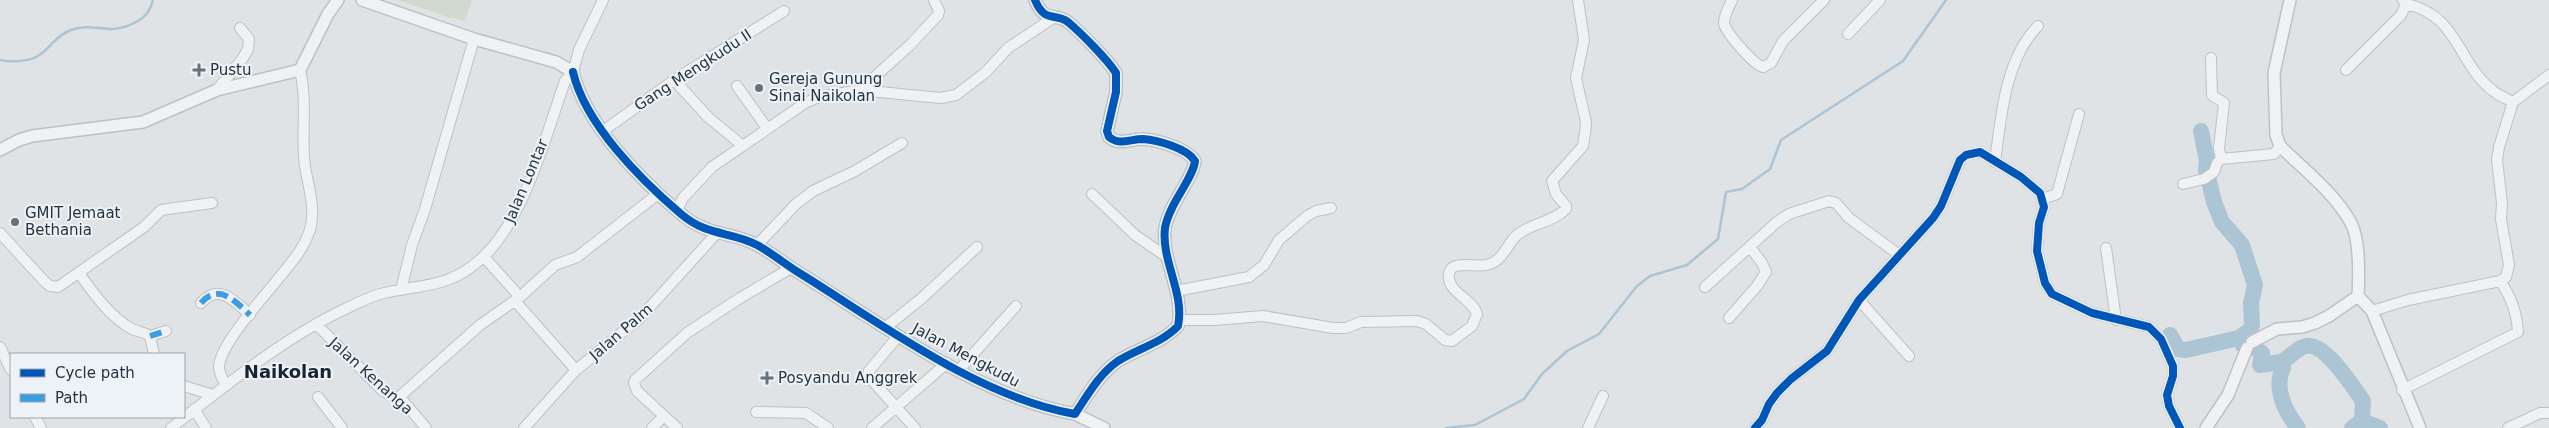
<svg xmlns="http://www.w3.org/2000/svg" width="2549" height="428" viewBox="0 0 2549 428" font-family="'DejaVu Sans',sans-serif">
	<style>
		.green { fill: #d2dad0 }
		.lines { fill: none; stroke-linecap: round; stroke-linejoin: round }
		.stream { stroke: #acc5d4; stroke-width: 2.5 }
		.river { stroke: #acc5d4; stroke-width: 16 }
		.minor-casing { stroke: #bec1c4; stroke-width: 12 }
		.tertiary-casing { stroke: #bec1c4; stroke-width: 14 }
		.minor { stroke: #eff1f3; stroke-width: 10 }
		.tertiary { stroke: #eff1f3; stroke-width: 11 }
		.quiet { stroke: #3c9de3; stroke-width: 6; stroke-dasharray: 12 6; stroke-linecap: butt }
		.cycleway-casing { stroke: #edf2f6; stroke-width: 11 }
		.cycleway { stroke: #0057b8; stroke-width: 8 }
		.poi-dot { fill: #66717b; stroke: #edf2f6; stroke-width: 2 }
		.labels { text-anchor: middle; stroke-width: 4; stroke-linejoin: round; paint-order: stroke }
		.poi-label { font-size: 15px; fill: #253441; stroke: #edf2f6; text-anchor: start }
		.street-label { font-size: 15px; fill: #253441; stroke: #edf2f6 }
		.quarter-label { font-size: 18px; font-weight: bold; fill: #182431; stroke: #edf2f6 }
	</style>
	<rect width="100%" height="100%" fill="#e0e3e6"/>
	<path class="green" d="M398,0H472L465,21L447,17Z"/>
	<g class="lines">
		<path class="stream" d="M0,60C9,62 29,62 38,56C50,49 56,35 71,30C96,21 108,38 138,21C145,17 151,9 153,0
			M1446,428L1475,425L1524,399L1542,374L1567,351L1599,334L1637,286L1650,276L1687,265L1718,239L1726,192L1742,189L1770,169L1781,140L1903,61L1946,0"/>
		<path class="river" d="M2201,131L2207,161L2206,169L2214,202L2222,222L2242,245L2255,285L2251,303L2252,325L2250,330L2239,338L2242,344L2248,343L2262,353L2260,365L2281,362L2283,368C2273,388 2286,413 2298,428
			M2170,335L2178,349L2186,350L2239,338
			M2281,362C2290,358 2296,348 2306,346C2325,342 2353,387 2363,401L2362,421
			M2352,428L2362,421L2380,428"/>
		<defs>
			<path id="minor" d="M1732,0C1729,6 1724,16 1724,23C1725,32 1755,66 1763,67L1771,63L1783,41L1824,0
				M2406,4C2460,15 2457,66 2496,93C2501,97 2508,99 2513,102
				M1848,34L1880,0
				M2211,58L2212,95L2224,103L2219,148L2221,159
				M2346,70L2401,15L2406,4L2403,0
				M674,80L708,117L743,146
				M737,86L767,128
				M217,90L243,58L248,49L249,39L240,28
				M860,90L910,45L938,15L939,11L934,0
				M603,131L674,80L784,11
				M1995,162C2001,117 2005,59 2038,26
				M2183,184L2204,179L2214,172L2217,163L2221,159L2274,154L2280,146
				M1092,194L1135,235L1167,257
				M2043,199L2057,194L2079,114
				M677,210L683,198L712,167L805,103L819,97L860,90L940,98L956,95L986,72L1008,48L1053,18
				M0,233L45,282L50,286L58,287L144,227L161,210L212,203
				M757,245L796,204L813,191L855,171L902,143
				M2106,248L2116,320
				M79,273C93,293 110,317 132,329C138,332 145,332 150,336L154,354
				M1705,287L1777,222L1789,214L1829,201L1836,203L1849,218L1898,254
				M401,290L412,245L425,209L474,39
				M1176,291L1249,277L1264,265L1279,240L1307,216L1316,211L1331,208
				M520,297L555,265L577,257L658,194
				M1859,300L1909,356
				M515,301L576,370
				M201,303C219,282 236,302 250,315
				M2372,311L2408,300L2500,281L2506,277L2509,265L2501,219L2502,203L2497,160L2499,147L2513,102L2549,75
				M1729,318L1757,286L1766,272L1762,263L1750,247
				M1179,320H1214L1263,316L1333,328H1346L1361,322L1417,321L1426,324L1445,340L1452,341L1472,326L1477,314C1473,299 1446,292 1449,274C1451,259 1476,268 1487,265C1503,261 1506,246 1516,236C1530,223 1552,223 1566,209V206L1556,194L1552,181L1583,146L1585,133L1586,122L1576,78L1584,40L1578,0
				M316,324L383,391L404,402L426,428
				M886,327L922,298L977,247
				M899,335L869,371L868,376L915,428
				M150,336L166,331
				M0,347L11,370
				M959,370L1016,306
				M226,385C223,379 219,374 219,367C220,339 284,277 301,249C307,239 312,229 312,217C314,197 305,177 304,157C302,127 307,99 300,70
				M184,386L213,395
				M2402,390L2518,332C2517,314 2510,295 2500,281
				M318,397L342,428
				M398,398L480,325L520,297L484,257
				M194,409L206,428
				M756,412L806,413L828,428
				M35,417L41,428
				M171,428C222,388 284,338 343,310C356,304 370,296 384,293C424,284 450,288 482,258C524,220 546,135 565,81L573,72L579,50L603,0
				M524,428L576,370L640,318L716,234
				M652,428L663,417
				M677,428L637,391L634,383L635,380L687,333L740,298L791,268
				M872,428L947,363
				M1588,428L1603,396
				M1755,428L1762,420L1769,404L1777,393L1791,379L1827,351L1859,300L1933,218L1941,206L1960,160L1966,155L1980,152L2021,177L2040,193L2044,207L2039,223L2037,251L2045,283L2052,294L2092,313L2149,327L2161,339L2173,366V376L2167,395L2169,406L2180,428
				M2508,428L2540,413H2549"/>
			<path id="tertiary" d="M362,0L474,39L556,62L573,72C585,124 641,180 681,214C708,237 731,231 757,245C772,253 786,265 801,274C883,325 979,397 1075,414C1087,396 1099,374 1118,361C1137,349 1162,343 1178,326C1185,293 1161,261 1165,228C1169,204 1193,179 1195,161C1187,148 1157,140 1143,139C1130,139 1120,146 1109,137L1107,131L1116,92V73C1107,59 1081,33 1068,22C1055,12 1045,24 1035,0
				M0,150L19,140L32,136L143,122L217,90L300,70L328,14L338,0
				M2358,296L2372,311L2420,428
				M2252,342L2277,329L2302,327L2315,323L2329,316L2358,296C2359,277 2360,240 2351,223C2335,193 2303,169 2280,146L2276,135L2274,73L2290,0
				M1075,414L1104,428
				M2206,428L2228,395L2247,348"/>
		</defs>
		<use href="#minor" class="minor-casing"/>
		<use href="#tertiary" class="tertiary-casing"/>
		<use href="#minor" class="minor"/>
		<use href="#tertiary" class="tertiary"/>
		<path class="quiet" d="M201,303C219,282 236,302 250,315
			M150,336L166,331"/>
		<defs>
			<path id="cycleway" d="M573,72C585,124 641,180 681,214C708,237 731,231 757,245C772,253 786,265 801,274C883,325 979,397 1075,414C1087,396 1099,374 1118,361C1137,349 1162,343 1178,326C1185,293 1161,261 1165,228C1169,204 1193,179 1195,161C1187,148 1157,140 1143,139C1130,139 1120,146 1109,137L1107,131L1116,92V73C1107,59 1081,33 1068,22C1055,12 1045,24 1035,0
				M1755,428L1762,420L1769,404L1777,393L1791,379L1827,351L1859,300L1933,218L1941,206L1960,160L1966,155L1980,152L2021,177L2040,193L2044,207L2039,223L2037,251L2045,283L2052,294L2092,313L2149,327L2161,339L2173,366V376L2167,395L2169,406L2180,428"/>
		</defs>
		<use href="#cycleway" class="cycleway-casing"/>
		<use href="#cycleway" class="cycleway"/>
	</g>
	<g class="poi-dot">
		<path d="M196.5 62.5h5v5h5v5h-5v5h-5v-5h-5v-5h5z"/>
		<circle cx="759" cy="88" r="5"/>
		<circle cx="15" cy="222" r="5"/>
		<path d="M764.5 370.5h5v5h5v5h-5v5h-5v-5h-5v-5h5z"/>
	</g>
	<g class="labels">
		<g class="poi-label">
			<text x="210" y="75">Pustu</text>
			<text x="769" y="84">Gereja Gunung<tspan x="769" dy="17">Sinai Naikolan</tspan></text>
			<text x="25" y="218">GMIT Jemaat<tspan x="25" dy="17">Bethania</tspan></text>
			<text x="778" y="383">Posyandu Anggrek</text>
		</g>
		<g class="street-label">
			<text transform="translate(693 70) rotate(-33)" y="5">Gang Mengkudu II</text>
			<text transform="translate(526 181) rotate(-67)" y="5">Jalan Lontar</text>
			<text transform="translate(621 332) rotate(-41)" y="5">Jalan Palm</text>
			<text transform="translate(966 355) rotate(28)" y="5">Jalan Mengkudu</text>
			<text transform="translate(371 376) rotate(42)" y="5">Jalan Kenanga</text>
		</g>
		<g class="quarter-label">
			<text x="288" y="378">Naikolan</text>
		</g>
	</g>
	<rect x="10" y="353" width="175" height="65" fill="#edf2f6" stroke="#9da6ae"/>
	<rect x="20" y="369" width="25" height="8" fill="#0057b8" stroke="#9da6ae"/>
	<text x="55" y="378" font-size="15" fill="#253441">Cycle path</text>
	<rect x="20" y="394" width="25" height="8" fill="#3c9de3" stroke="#9da6ae"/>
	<text x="55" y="403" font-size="15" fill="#253441">Path</text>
</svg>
